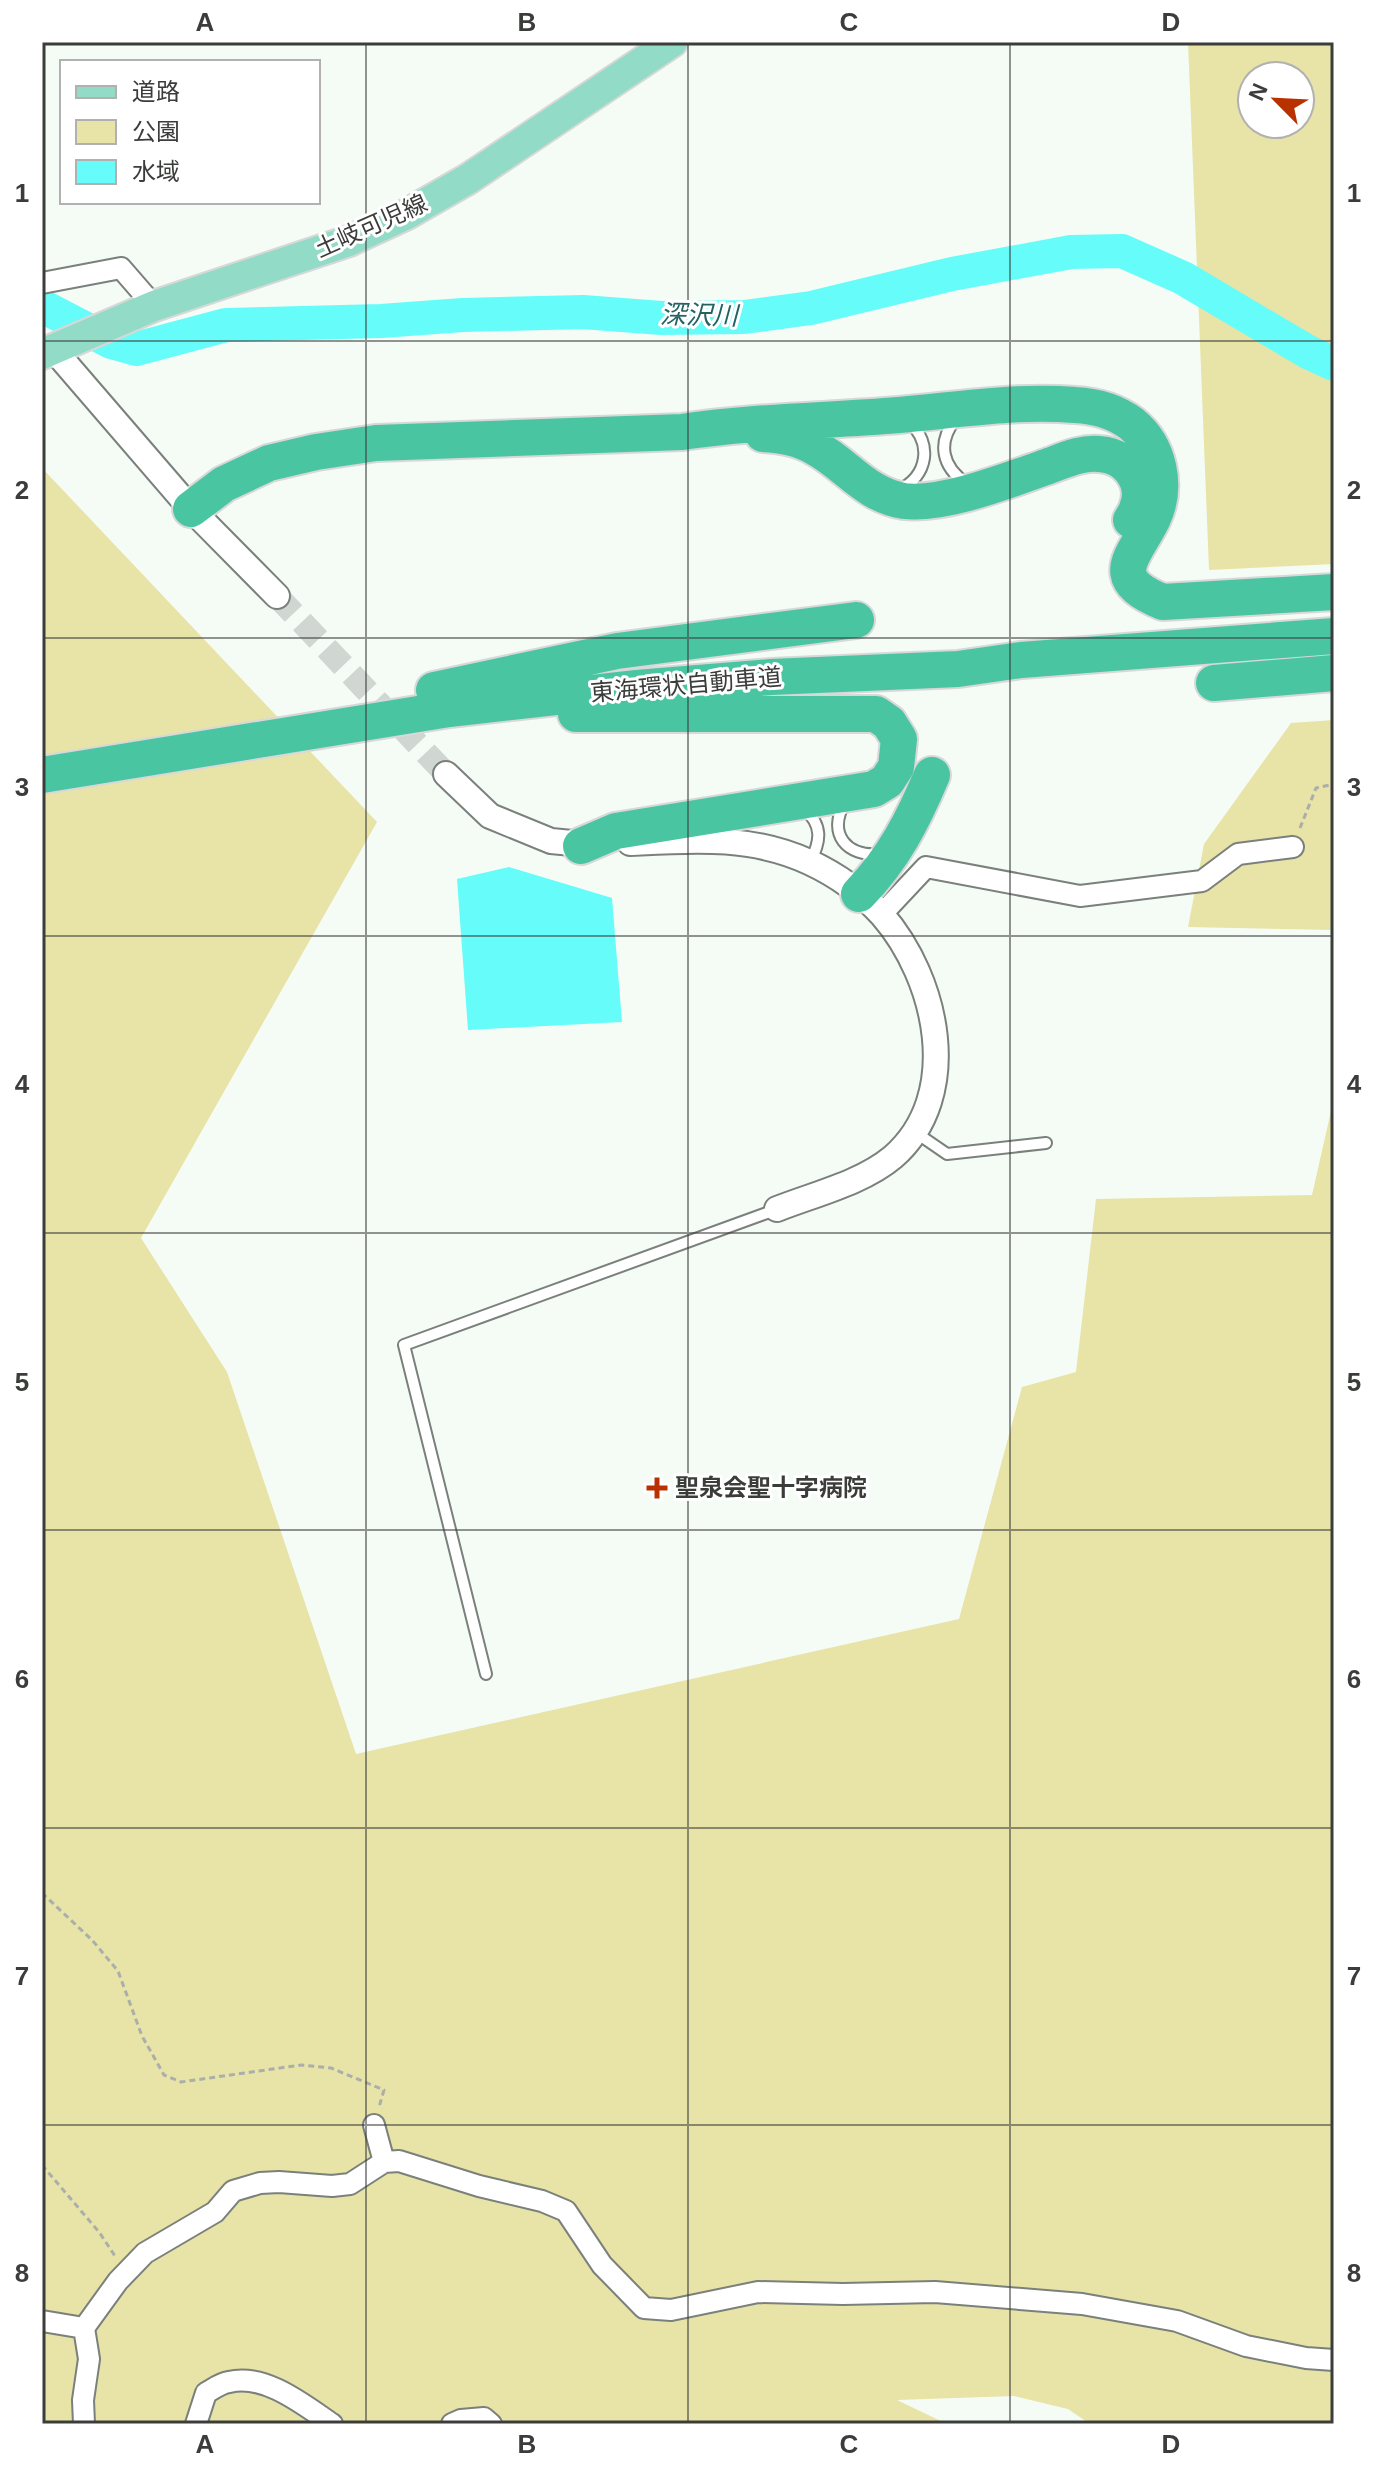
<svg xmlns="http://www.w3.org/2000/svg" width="1376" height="2466" viewBox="0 0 1376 2466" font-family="Arial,'Noto Sans JP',sans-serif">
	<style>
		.green { fill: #e8e3a6; fill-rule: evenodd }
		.water { fill: #66fcf9 }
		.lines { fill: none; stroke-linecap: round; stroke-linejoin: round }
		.river { stroke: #66fcf9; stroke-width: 34 }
		.tertiary-tunnel { stroke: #d0d6d1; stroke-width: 24; stroke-dasharray: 24 12; stroke-linecap: butt }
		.service-casing { stroke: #7a807b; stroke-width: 14 }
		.minor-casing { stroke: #7a807b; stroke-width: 24 }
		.tertiary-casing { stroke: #7a807b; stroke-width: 28 }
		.primary-casing { stroke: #d8d8d8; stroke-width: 34 }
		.motorway-casing { stroke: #d8d8d8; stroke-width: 40 }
		.path { stroke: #aaafab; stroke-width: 3; stroke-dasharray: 6 4; stroke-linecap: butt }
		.service { stroke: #fff; stroke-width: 10 }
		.minor { stroke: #fff; stroke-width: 20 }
		.tertiary { stroke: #fff; stroke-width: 24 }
		.primary { stroke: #92dcc7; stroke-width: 30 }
		.motorway { stroke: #49c5a2; stroke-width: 36 }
		.grid { fill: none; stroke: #3b3d3b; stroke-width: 2; stroke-opacity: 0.55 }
		.poi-dot { fill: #ba3100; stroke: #fff; stroke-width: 3 }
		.labels { text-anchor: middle; stroke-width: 6; stroke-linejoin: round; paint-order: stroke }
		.street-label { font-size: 24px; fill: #3b3d3b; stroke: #fff }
		.poi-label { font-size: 24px; font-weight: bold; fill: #3b3d3b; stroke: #fff; text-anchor: start }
		.water-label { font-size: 26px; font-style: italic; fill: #256362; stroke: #fff }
		.neatline { fill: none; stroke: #3b3d3b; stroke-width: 3 }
		.grid-label { font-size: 26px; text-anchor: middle; font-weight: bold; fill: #3b3d3b }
	</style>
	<rect width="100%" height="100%" fill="#f5fcf6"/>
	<path class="green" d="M1188,42H1334V564L1209,570ZM1252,76H1300V124H1252Z
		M42,468L377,822L141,1238L227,1372L356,1754L959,1619L1022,1387L1076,1372L1096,1199L1312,1195L1334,1098V2424H1090L1068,2409L1014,2396L897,2400L947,2424H42Z
		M1334,720V930L1188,927L1204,844L1291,723Z"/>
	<path class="water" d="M509,867L612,898L622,1022L468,1030L457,879Z"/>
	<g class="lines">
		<path class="river" d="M42,306L111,342L136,349L226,325L381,321L463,315L583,312L661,318L744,317L811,308L952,274L1071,252L1122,251L1183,278L1308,352L1334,364"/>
		<path class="tertiary-tunnel" d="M277,596L446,774"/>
		<defs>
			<path id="service" d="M955,420C937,443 942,467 966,483
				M899,490C928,476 933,443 909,422
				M845,802C827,834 846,857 881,854
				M804,809C823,825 821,841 810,862
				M915,1132L947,1154L1046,1143
				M486,1674L404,1345L775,1210"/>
			<path id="minor" d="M42,283L121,268L154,306
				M881,915L926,867L1080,896L1202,881L1238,854L1293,847
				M374,2125L384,2162
				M42,2321L84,2328
				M84,2424L83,2400L89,2359L84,2328L118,2281L145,2253L215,2212L233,2191L260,2183L279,2182L332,2186L350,2184L384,2162L399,2161L479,2186L542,2201L566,2211L602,2265L644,2308L671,2310L758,2292L843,2294L935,2292L1082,2304L1177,2321L1246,2346L1306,2358L1334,2360
				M196,2424L206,2393C213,2389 221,2383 229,2382C265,2373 304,2405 332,2424
				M452,2424L461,2420L484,2418L491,2424"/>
			<path id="tertiary" d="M54,350L191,509L277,596
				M446,774L490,816L551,841L593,845
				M630,843C691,840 751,835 809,862C835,874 862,893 882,915C937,978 964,1095 893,1157C862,1183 815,1194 777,1209"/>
			<path id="primary" d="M42,354L154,306L349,241L407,214L468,179L672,42"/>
			<path id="motorway" d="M763,434C782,435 800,438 816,448C847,465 866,495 904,501C943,506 1009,480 1046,467C1063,461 1081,452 1099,454C1116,455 1130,464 1137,480C1143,493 1139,509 1131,520
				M191,509L224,484L269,463L316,452L376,443L682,432C754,421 827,421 899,415C957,410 1017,400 1075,405C1095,406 1116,412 1132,424C1159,446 1168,486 1153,518C1135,556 1103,578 1163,602L1334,592
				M1214,683L1334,673
				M434,690L617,651L856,620
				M576,714H876L889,723L899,739L896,767L887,781L874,789L616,831L581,846
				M42,775L449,709L637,688L771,677L958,669L1021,660L1334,636
				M859,894C894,858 913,820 932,775"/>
		</defs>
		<use href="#service" class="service-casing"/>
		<use href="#minor" class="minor-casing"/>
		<use href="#tertiary" class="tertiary-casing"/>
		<use href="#primary" class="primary-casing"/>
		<use href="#motorway" class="motorway-casing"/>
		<path class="path" d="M1300,828L1316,788L1334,784
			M42,1893L92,1940L118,1971L142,2036L164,2075L181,2082L301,2065L331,2068L384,2090L379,2107
			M42,2165L99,2232L115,2256"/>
		<use href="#service" class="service"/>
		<use href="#minor" class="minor"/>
		<use href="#tertiary" class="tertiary"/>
		<use href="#primary" class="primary"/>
		<use href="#motorway" class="motorway"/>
	</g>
	<path class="grid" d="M366,42V2424M688,42V2424M1010,42V2424M42,341H1334M42,638H1334M42,936H1334M42,1233H1334M42,1530H1334M42,1828H1334M42,2125H1334"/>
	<path class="poi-dot" d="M653 1476h8v8h8v8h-8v8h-8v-8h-8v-8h8z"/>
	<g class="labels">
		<g class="street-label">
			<text transform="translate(371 226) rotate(-24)" y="8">土岐可児線</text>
			<text transform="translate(686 685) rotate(-5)" y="8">東海環状自動車道</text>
		</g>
		<g class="poi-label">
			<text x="675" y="1496">聖泉会聖十字病院</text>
		</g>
		<g class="water-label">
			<text transform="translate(699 315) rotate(1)" y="9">深沢川</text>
		</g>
	</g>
	<rect width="1376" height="2466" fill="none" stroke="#ffffff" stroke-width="88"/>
	<rect x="60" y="60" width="260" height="144" fill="#ffffff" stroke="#b1b1b1" stroke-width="2"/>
	<rect x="76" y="86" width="40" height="12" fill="#92dcc7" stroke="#b1b1b1" stroke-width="2"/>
	<text x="132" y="100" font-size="24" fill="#3b3d3b">道路</text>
	<rect x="76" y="120" width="40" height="24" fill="#e8e3a6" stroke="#b1b1b1" stroke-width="2"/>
	<text x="132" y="140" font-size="24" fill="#3b3d3b">公園</text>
	<rect x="76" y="160" width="40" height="24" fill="#66fcf9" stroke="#b1b1b1" stroke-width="2"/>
	<text x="132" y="180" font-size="24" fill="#3b3d3b">水域</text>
	<g transform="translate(1276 100) rotate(294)"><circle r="38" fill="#ffffff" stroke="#b1b1b1" stroke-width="2"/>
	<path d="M0-6L14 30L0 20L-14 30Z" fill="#ba3100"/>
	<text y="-12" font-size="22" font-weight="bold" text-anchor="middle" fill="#3b3d3b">N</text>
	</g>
	<rect x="44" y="44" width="1288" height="2378" class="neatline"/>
	<g class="grid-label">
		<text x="205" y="31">A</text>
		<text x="527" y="31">B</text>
		<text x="849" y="31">C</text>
		<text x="1171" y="31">D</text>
		<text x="22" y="202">1</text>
		<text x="1354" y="202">1</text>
		<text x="22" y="499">2</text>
		<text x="1354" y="499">2</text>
		<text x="22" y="796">3</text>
		<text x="1354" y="796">3</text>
		<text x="22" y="1093">4</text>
		<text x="1354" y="1093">4</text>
		<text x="22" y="1391">5</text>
		<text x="1354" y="1391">5</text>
		<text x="22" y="1688">6</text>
		<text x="1354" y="1688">6</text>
		<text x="22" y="1985">7</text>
		<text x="1354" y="1985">7</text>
		<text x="22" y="2282">8</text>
		<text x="1354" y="2282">8</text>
		<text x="205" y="2453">A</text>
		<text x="527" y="2453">B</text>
		<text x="849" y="2453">C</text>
		<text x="1171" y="2453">D</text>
	</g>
</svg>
